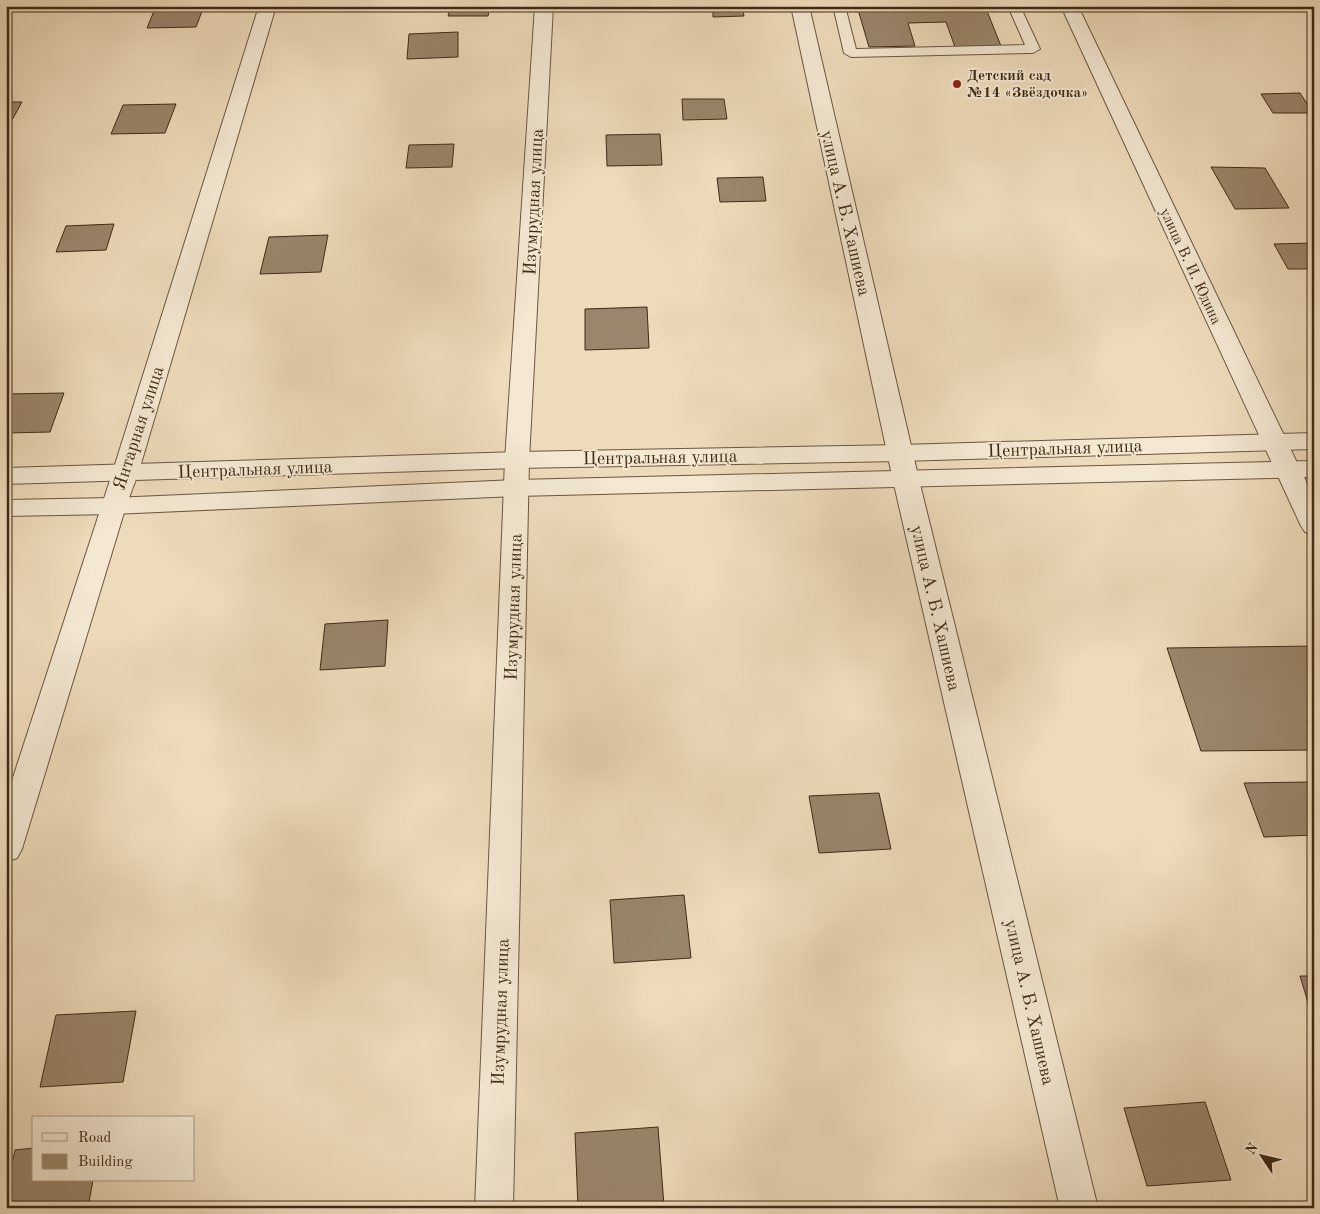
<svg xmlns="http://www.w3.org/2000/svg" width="1320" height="1214" viewBox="0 0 1320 1214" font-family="'Old Standard TT',serif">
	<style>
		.building { fill: #9a866c; stroke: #3f2a16 }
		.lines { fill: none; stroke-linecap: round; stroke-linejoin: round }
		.service-casing { stroke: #6b563f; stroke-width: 2 }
		.minor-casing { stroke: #6b563f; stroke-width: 2 }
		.tertiary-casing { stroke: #6b563f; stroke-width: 2 }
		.service { fill: #f4e8d3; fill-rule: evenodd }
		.minor { fill: #f4e8d3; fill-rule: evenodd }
		.tertiary { fill: #f4e8d3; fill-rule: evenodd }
		.poi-dot { fill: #8f2418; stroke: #f4e8d3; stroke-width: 2 }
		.labels { text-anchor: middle; stroke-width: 4; stroke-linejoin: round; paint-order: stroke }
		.far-poi-label { font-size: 15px; font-weight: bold; fill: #3f2a16; stroke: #f4e8d3; text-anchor: start }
		.far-street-label { font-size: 15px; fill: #3f2a16; stroke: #f4e8d3 }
		.street-label { font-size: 18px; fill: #3f2a16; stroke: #f4e8d3 }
	</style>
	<rect width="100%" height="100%" fill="#eedbbb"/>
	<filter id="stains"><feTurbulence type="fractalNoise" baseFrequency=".004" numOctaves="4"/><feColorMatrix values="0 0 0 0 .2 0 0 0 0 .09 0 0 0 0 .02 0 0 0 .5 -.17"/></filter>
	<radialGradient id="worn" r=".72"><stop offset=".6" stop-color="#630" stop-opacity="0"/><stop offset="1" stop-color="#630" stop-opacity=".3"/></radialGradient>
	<path class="building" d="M156,6H204L196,27L147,28Z
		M451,6H490L488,16H448Z
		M713,6H742L744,16L713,17Z
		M857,6H985L1001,46L955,47L946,22L908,23L915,46L869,47Z
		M458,32V57L407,59L409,34Z
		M1300,93L1313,113H1273L1261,94Z
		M682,99H724L727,119L683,120Z
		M6,102H22L6,131Z
		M176,104L165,133L111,134L123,105Z
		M660,134L662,165L607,166L606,135Z
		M454,144L452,167L406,168L409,145Z
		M1211,167L1265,168L1289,208L1235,209Z
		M763,177L766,201L720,202L717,178Z
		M114,224L106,250L56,252L66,226Z
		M328,235L321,272L260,274L269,237Z
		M1314,243V269H1288L1274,244Z
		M647,307L649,348L585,350V309Z
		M64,393L50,432L6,433V394Z
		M388,620L385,666L320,670L325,624Z
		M1314,646V721H1307L1314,737V750L1201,751L1167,648Z
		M1309,782L1314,794V835L1264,837L1244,783Z
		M879,793L891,849L819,853L809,796Z
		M684,895L691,958L614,963L610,900Z
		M1300,976H1314V1022Z
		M136,1011L123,1082L40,1087L56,1015Z
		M1205,1102L1231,1180L1147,1186L1124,1108Z
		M658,1127L664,1206L578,1208L575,1133Z
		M34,1148V1180H93L88,1208H6V1190L15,1150Z"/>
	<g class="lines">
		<defs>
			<path id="service" d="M795,6H845L856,49L1025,45L1008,6H1020L1040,49L1033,53L851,57L844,53L834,10L800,12L796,11Z"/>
			<path id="minor" d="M259,6H276L138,474L126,506L22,849L17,858L6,862V799L112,474Z
				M535,6H553L529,460L513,1208H475L505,460Z
				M791,6H809L919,480L1098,1208H1060L893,480Z
				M1061,6H1078L1314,498V535L1305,532L1301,526Z"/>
			<path id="tertiary" d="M1314,433V449L901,461L517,468L6,484V468L517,452L901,445Z
				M1314,461V477L517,496L113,514L6,516V500L113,498L517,480Z"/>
		</defs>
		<use href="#service" class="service-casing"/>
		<use href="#minor" class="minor-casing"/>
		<use href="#tertiary" class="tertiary-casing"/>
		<use href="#service" class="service"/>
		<use href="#minor" class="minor"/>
		<use href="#tertiary" class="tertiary"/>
	</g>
	<circle class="poi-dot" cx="957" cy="84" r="5"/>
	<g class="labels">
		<g class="far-poi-label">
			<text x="967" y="80">Детский сад<tspan x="967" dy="17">№14 «Звёздочка»</tspan></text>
		</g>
		<g class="far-street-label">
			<text transform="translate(1191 266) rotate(65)" y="5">улица В. И. Юдина</text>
		</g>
		<g class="street-label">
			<text transform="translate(533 202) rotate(-87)" y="6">Изумрудная улица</text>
			<text transform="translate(846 213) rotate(77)" y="6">улица А. Б. Хашиева</text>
			<text transform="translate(138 428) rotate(-72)" y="6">Янтарная улица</text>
			<text transform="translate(1065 448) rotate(-2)" y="6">Центральная улица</text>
			<text transform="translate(660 457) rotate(-1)" y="6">Центральная улица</text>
			<text transform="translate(255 469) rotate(-2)" y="6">Центральная улица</text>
			<text transform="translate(513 607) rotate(-88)" y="6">Изумрудная улица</text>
			<text transform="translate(936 608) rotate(77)" y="6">улица А. Б. Хашиева</text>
			<text transform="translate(1030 1002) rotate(77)" y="6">улица А. Б. Хашиева</text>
			<text transform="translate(500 1012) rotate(-88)" y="6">Изумрудная улица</text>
		</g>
	</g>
	<rect width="1320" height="1214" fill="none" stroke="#eedbbb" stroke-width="25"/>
	<rect x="8" y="8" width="1305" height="1199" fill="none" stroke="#3f2a16" stroke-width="2.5"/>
	<rect x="12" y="12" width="1295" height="1189" fill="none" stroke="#3f2a16"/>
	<rect x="32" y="1116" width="162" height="65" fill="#f4e8d3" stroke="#ac9c87"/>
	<rect x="42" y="1133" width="25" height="8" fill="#f4e8d3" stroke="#ac9c87"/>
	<text x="78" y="1142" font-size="15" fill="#3f2a16">Road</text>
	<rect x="42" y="1154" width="25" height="15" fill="#9a866c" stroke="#ac9c87"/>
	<text x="78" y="1166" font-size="15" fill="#3f2a16">Building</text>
	<g transform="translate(1262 1156) rotate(305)" stroke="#f4e8d3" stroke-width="4" paint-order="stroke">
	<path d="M0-4L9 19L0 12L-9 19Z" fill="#3f2a16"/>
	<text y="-8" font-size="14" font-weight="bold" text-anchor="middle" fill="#3f2a16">N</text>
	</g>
	<rect width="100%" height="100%" filter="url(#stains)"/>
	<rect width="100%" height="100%" fill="url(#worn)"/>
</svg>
